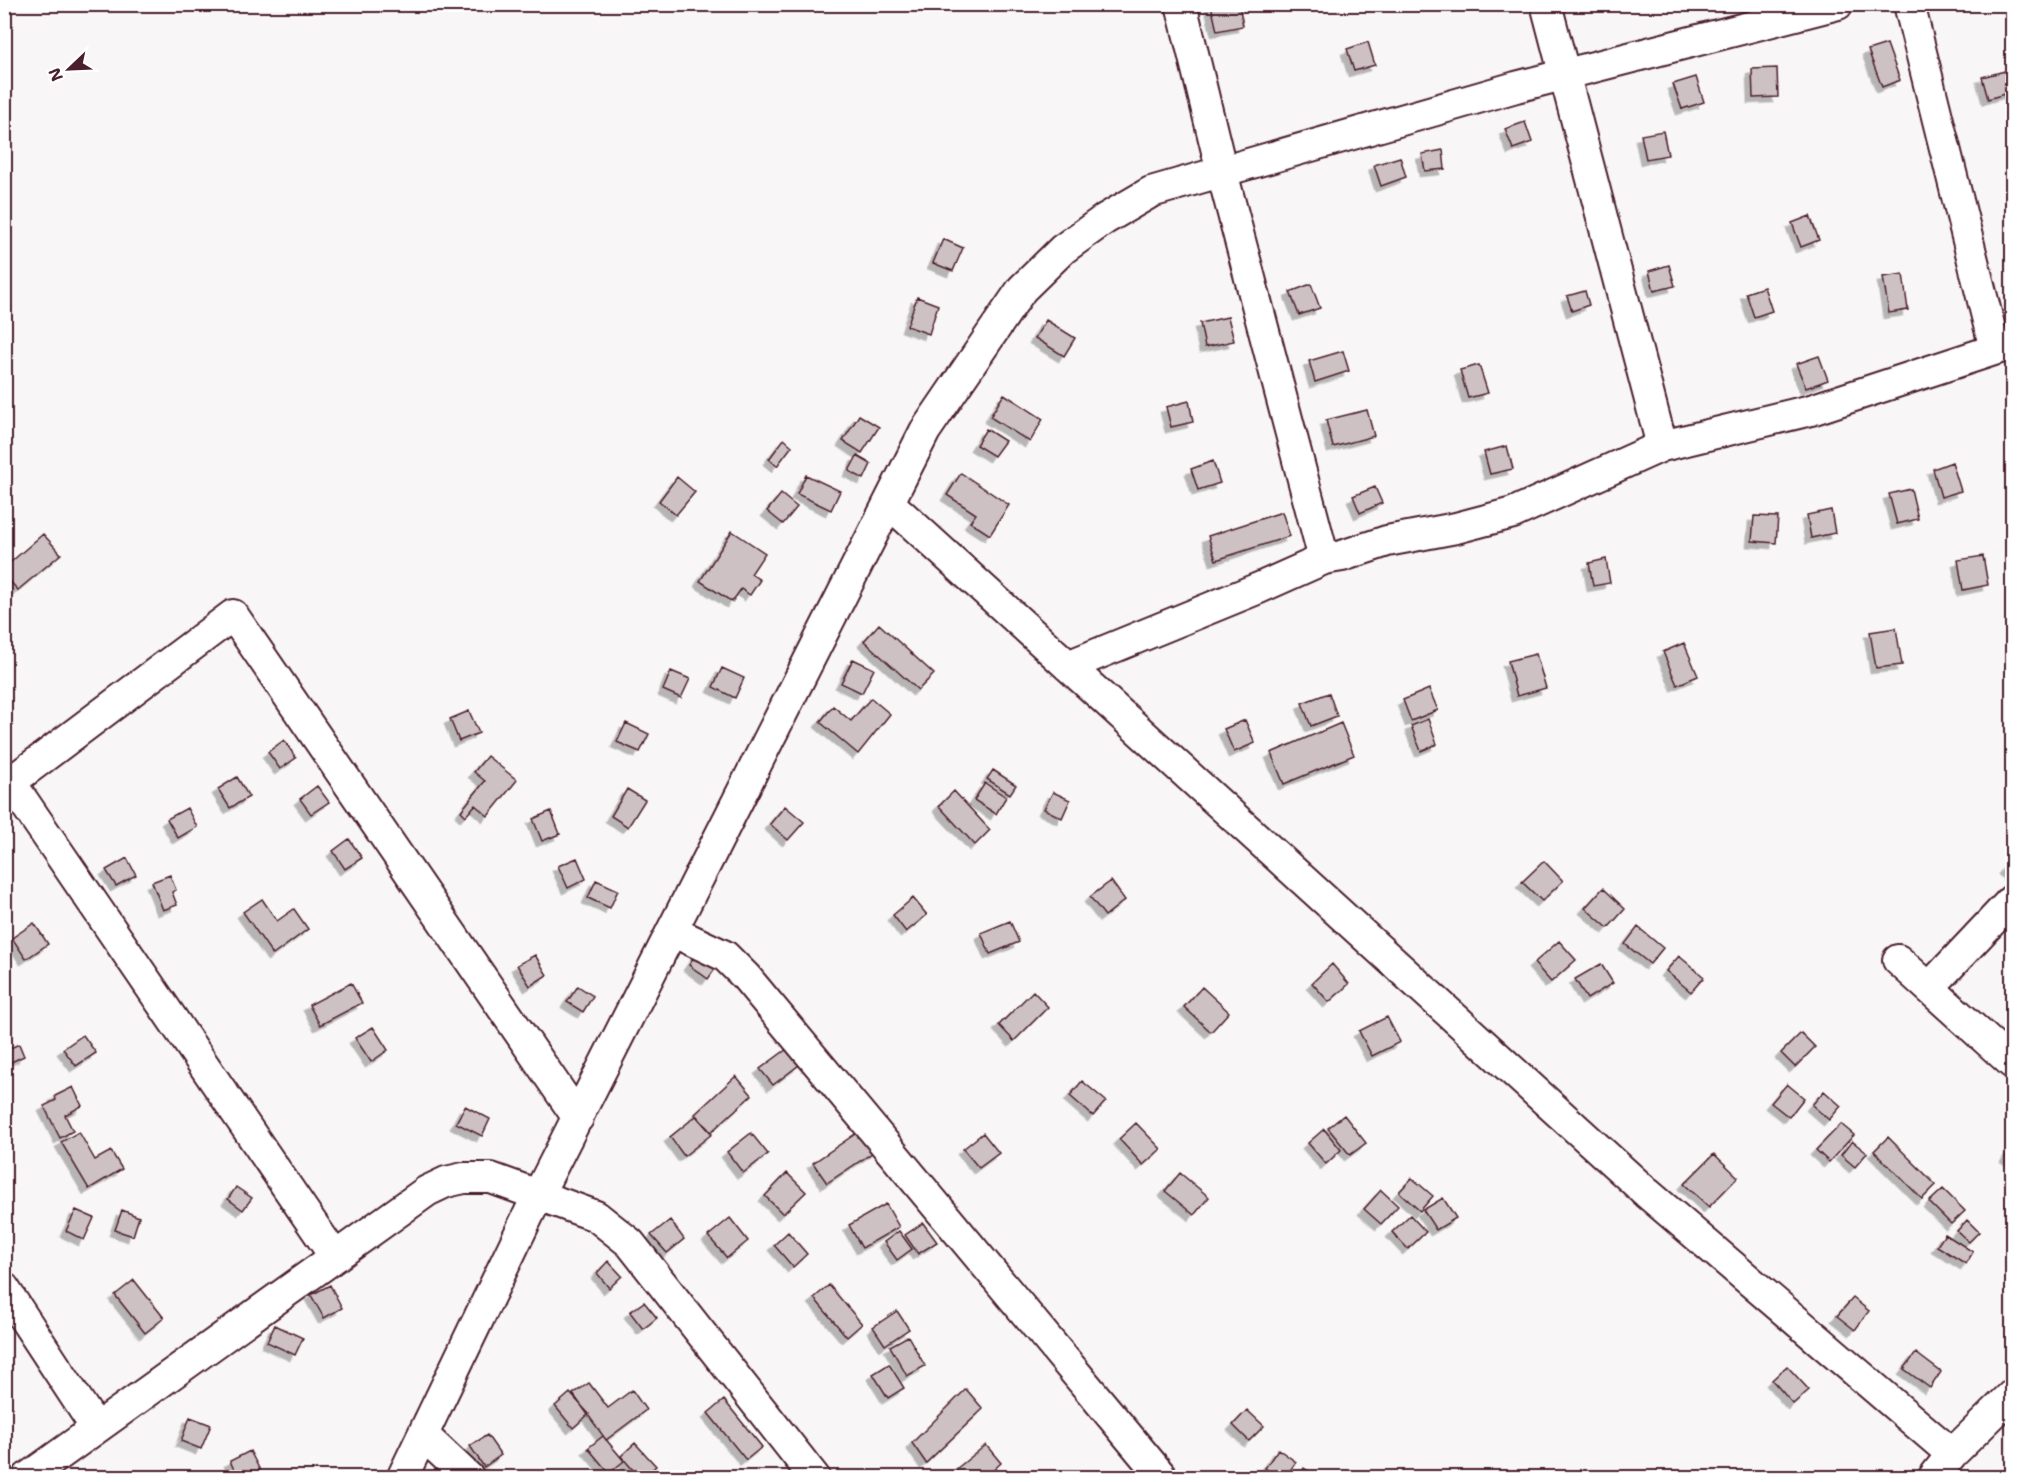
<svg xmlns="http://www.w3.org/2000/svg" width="2017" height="1482" viewBox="0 0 2017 1482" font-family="'Shantell Sans',sans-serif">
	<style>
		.building { fill: #cdc1c4; stroke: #4a1f2b; stroke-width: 1.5; filter: url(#shadow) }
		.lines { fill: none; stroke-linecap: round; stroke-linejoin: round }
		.minor-casing { stroke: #4a1f2b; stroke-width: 34 }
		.minor { stroke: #fff; stroke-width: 30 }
	</style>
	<defs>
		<filter id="shadow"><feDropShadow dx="-5.5" dy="5.5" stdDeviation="0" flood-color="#0004"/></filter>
	</defs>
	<rect width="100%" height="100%" fill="#f8f6f7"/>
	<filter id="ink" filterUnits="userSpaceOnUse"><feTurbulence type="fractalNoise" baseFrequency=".0167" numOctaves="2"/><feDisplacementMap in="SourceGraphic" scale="12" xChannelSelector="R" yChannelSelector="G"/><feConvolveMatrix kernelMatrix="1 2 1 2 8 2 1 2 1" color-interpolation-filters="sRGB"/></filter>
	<g filter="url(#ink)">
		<path class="building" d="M1239,4L1243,26L1217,31L1211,5Z
			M1368,42L1375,65L1354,71L1347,49Z
			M1887,44L1900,80L1882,87L1868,50Z
			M1777,68L1778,97L1753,98L1752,69Z
			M2005,71L2011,92L1988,99L1982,77Z
			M1696,77L1704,102L1682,109L1673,84Z
			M1525,122L1532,142L1513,149L1505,129Z
			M1663,131L1668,155L1646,159L1641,135Z
			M1443,150L1445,169L1425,171L1422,154Z
			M1400,157L1406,177L1381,186L1374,165Z
			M1810,216L1819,240L1801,247L1792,223Z
			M943,239L963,248L953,271L933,263Z
			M1669,265L1675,286L1654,291L1649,271Z
			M1903,274L1908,310L1889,313L1883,277Z
			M1311,284L1320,308L1299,315L1290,292Z
			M1764,287L1772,311L1754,317L1746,293Z
			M1585,291L1589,305L1572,311L1567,296Z
			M917,297L938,305L929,334L907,326Z
			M1228,317L1234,341L1205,347L1200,323Z
			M1046,320L1075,338L1064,356L1035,338Z
			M1343,351L1349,371L1315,382L1309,361Z
			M1819,356L1828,380L1806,388L1796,364Z
			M1479,365L1488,393L1468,398L1460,370Z
			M1004,394L1043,419L1030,442L990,417Z
			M1189,401L1193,422L1171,427L1166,407Z
			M1367,410L1374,436L1333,447L1326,420Z
			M859,415L879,427L862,453L843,441Z
			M986,429L1005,441L994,456L976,445Z
			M784,439L792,446L777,466L769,459Z
			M1507,446L1513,469L1490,474L1484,452Z
			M857,456L871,464L864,479L849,471Z
			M1213,461L1220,483L1198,490L1191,469Z
			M1952,462L1961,491L1941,497L1933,469Z
			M961,473L1009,505L990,535L970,522L976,514L947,495Z
			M806,475L840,491L831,510L797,494Z
			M677,477L695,492L676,515L659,501Z
			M1375,487L1382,503L1360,513L1353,496Z
			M1911,489L1918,519L1897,524L1889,494Z
			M781,494L797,507L783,524L767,511Z
			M1831,510L1835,533L1811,538L1807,515Z
			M1282,512L1290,536L1216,560L1208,536Z
			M1754,516L1778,517L1776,543L1752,541Z
			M732,531L765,553L751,574L760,580L750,595L741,589L732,602L700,581Z
			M43,534L61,554L18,590L4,575V568Z
			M1983,556L1988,585L1963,590L1958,560Z
			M1606,559L1610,583L1593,586L1589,563Z
			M879,624L934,674L918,690L864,641Z
			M1896,628L1902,665L1876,668L1870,632Z
			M1684,643L1698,676L1677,685L1663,652Z
			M1536,654L1546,688L1517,696L1508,661Z
			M853,659L874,669L862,693L841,683Z
			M722,668L744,678L735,698L713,687Z
			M671,671L690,679L681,698L663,690Z
			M1429,689L1438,710L1411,721L1403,700Z
			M1329,693L1337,716L1311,726L1302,703Z
			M871,698L890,714L858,754L820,722L833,706L851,721Z
			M469,711L479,733L459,741L450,719Z
			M1428,719L1437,744L1421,751L1411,726Z
			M1245,720L1255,743L1234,752L1224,729Z
			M626,723L649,734L640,752L617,742Z
			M1341,723L1354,755L1284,784L1271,753Z
			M284,740L296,758L280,769L268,752Z
			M487,756L517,780L488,816L475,805L466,816L461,811L485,781L474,772Z
			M993,770L1016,785L1010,794L987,779Z
			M237,777L249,797L230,808L218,789Z
			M985,783L1006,797L996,814L974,800Z
			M317,786L329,802L311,814L300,799Z
			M627,789L645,800L628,827L611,816Z
			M954,791L990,830L975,845L939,806Z
			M1053,792L1070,800L1062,818L1044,809Z
			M785,806L804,822L788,840L770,824Z
			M187,808L197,827L178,838L167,819Z
			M551,811L560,834L542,841L533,819Z
			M349,839L362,858L345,869L333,851Z
			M127,858L136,875L116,886L106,870Z
			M577,858L586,879L568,888L558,866Z
			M2012,859V877L2004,869Z
			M1544,861L1563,881L1542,901L1522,882Z
			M170,875L176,890L172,892L177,905L163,910L152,882Z
			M596,880L618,890L610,908L588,898Z
			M1111,881L1125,900L1105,916L1090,897Z
			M1603,888L1625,909L1608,928L1585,908Z
			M913,898L927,915L906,932L893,915Z
			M262,899L277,921L294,909L308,929L273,955L243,912Z
			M1010,921L1019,942L990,954L981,933Z
			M34,923L48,944L26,959L12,938Z
			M1638,927L1663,948L1650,964L1625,944Z
			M1559,941L1576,960L1551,982L1534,963Z
			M701,948L720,962L708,979L689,965Z
			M535,955L547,975L530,986L517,965Z
			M1679,956L1704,977L1691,992L1666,971Z
			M1332,964L1349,984L1329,1002L1312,983Z
			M1601,964L1613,983L1587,999L1575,979Z
			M351,983L362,1003L320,1025L309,1005Z
			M578,986L593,996L583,1012L567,1002Z
			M1202,987L1229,1012L1211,1032L1184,1007Z
			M1033,991L1048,1007L1014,1041L999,1025Z
			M1387,1017L1400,1042L1372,1056L1359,1031Z
			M373,1027L388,1050L371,1062L355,1038Z
			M1801,1033L1815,1047L1795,1067L1781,1053Z
			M83,1035L96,1053L76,1066L63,1049Z
			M19,1044L24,1056L9,1063L4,1051Z
			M787,1049L799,1065L773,1085L760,1069Z
			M736,1076L752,1095L711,1132L695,1114Z
			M1082,1081L1106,1101L1093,1116L1070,1096Z
			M1787,1084L1804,1098L1789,1117L1771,1103Z
			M73,1087L82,1106L65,1115L73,1131L60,1138L44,1106L56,1100L55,1096Z
			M1824,1091L1841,1106L1829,1120L1812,1105Z
			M465,1106L490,1119L482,1136L456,1123Z
			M1344,1115L1366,1143L1350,1155L1328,1128Z
			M696,1116L712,1134L684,1156L670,1137Z
			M1136,1123L1161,1149L1143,1165L1119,1139Z
			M1841,1124L1854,1135L1829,1162L1816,1150Z
			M1324,1129L1341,1150L1326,1164L1308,1143Z
			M861,1130L875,1151L827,1183L813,1163Z
			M79,1132L95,1160L111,1151L122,1169L89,1189L61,1142Z
			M751,1133L768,1154L743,1173L727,1152Z
			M983,1133L999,1153L979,1168L963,1149Z
			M1888,1137L1936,1185L1922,1199L1874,1151Z
			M1852,1141L1867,1153L1855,1167L1841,1155Z
			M2012,1147V1161L2006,1157Z
			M1714,1154L1738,1177L1709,1207L1684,1184Z
			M787,1173L806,1192L783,1214L765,1196Z
			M1180,1173L1209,1197L1194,1215L1165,1191Z
			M1412,1178L1433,1196L1420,1211L1399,1192Z
			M236,1187L252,1198L243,1210L228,1199Z
			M1943,1189L1965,1211L1951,1224L1929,1202Z
			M1381,1190L1398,1206L1381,1224L1364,1209Z
			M1443,1198L1456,1218L1436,1230L1423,1210Z
			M886,1204L899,1227L862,1248L849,1225Z
			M76,1210L94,1218L84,1240L66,1231Z
			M122,1210L139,1217L133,1236L115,1230Z
			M1410,1215L1426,1232L1408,1249L1392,1232Z
			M730,1218L748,1241L727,1258L708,1236Z
			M670,1220L684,1239L667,1253L651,1235Z
			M1967,1220L1979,1232L1969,1242L1957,1231Z
			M923,1223L937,1242L918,1254L905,1235Z
			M899,1231L912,1249L897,1260L884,1242Z
			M788,1232L807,1254L793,1267L774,1245Z
			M1945,1234L1973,1252L1966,1264L1937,1246Z
			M608,1261L622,1276L609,1288L597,1273Z
			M134,1280L164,1318L145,1333L115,1295Z
			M330,1285L342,1308L324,1318L311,1295Z
			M829,1285L862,1324L847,1337L814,1298Z
			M1853,1298L1869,1311L1855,1330L1837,1316Z
			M644,1302L657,1318L643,1329L630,1312Z
			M897,1311L909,1329L885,1345L873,1327Z
			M275,1325L303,1338L295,1355L267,1342Z
			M908,1336L925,1366L907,1376L890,1346Z
			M1916,1353L1941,1372L1930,1388L1904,1369Z
			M889,1364L904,1388L888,1398L873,1374Z
			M1787,1366L1809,1390L1793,1404L1772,1380Z
			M589,1383L608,1408L632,1390L646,1410L606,1440L573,1394Z
			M966,1389L983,1409L926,1463L912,1443Z
			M570,1393L589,1414L573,1428L555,1406Z
			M724,1400L762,1447L746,1460L708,1413Z
			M1247,1410L1264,1426L1249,1441L1233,1425Z
			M190,1417L211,1425L201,1449L181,1441Z
			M487,1435L501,1455L484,1467L470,1446Z
			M603,1436L624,1461L609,1473L588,1448Z
			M635,1443L656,1466L643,1478H640L621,1456Z
			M986,1445L1001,1463L985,1478H963L956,1469Z
			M1278,1449L1296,1462L1285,1478H1278L1265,1468Z
			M250,1451L264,1478H238L230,1461Z
			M1304,1468L1319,1478H1299Z
			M436,1470L441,1478H426Z"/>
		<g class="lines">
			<defs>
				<path id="minor" d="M1181,4L1222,172L1324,559
					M1546,4L1662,446
					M1909,4L1995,349
					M889,503L1647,1193L1952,1454
					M1068,666L1259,588L1324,559L1342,556L1387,541L1456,528L1513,513L1662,446L1811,410L2012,344
					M11,783L335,1257
					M4,787L233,615L578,1118
					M672,931L725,956L746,977L1163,1478
					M1898,960L2012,1063
					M1929,988L2012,900
					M4,1288L96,1428
					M423,1435L469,1478
					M27,1478L427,1191L446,1182L464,1178H491L596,1216L630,1243L815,1478
					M402,1478L538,1195L925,431L1022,289L1063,249L1105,219L1151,192L1516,87L1838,4
					M1933,1478L1952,1454L2012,1395"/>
			</defs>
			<use href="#minor" class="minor-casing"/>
			<use href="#minor" class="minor"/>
		</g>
	</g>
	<rect width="2017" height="1482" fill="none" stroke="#fff" stroke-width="24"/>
	<rect x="12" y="12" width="1993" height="1458" fill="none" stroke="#4a1f2b" stroke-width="2" filter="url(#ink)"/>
	<g transform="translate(69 69) rotate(247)" stroke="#ffffff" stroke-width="4.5" paint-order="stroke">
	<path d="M0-4.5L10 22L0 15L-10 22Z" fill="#4a1f2b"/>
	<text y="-9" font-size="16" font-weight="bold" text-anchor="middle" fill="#4a1f2b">N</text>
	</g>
</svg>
